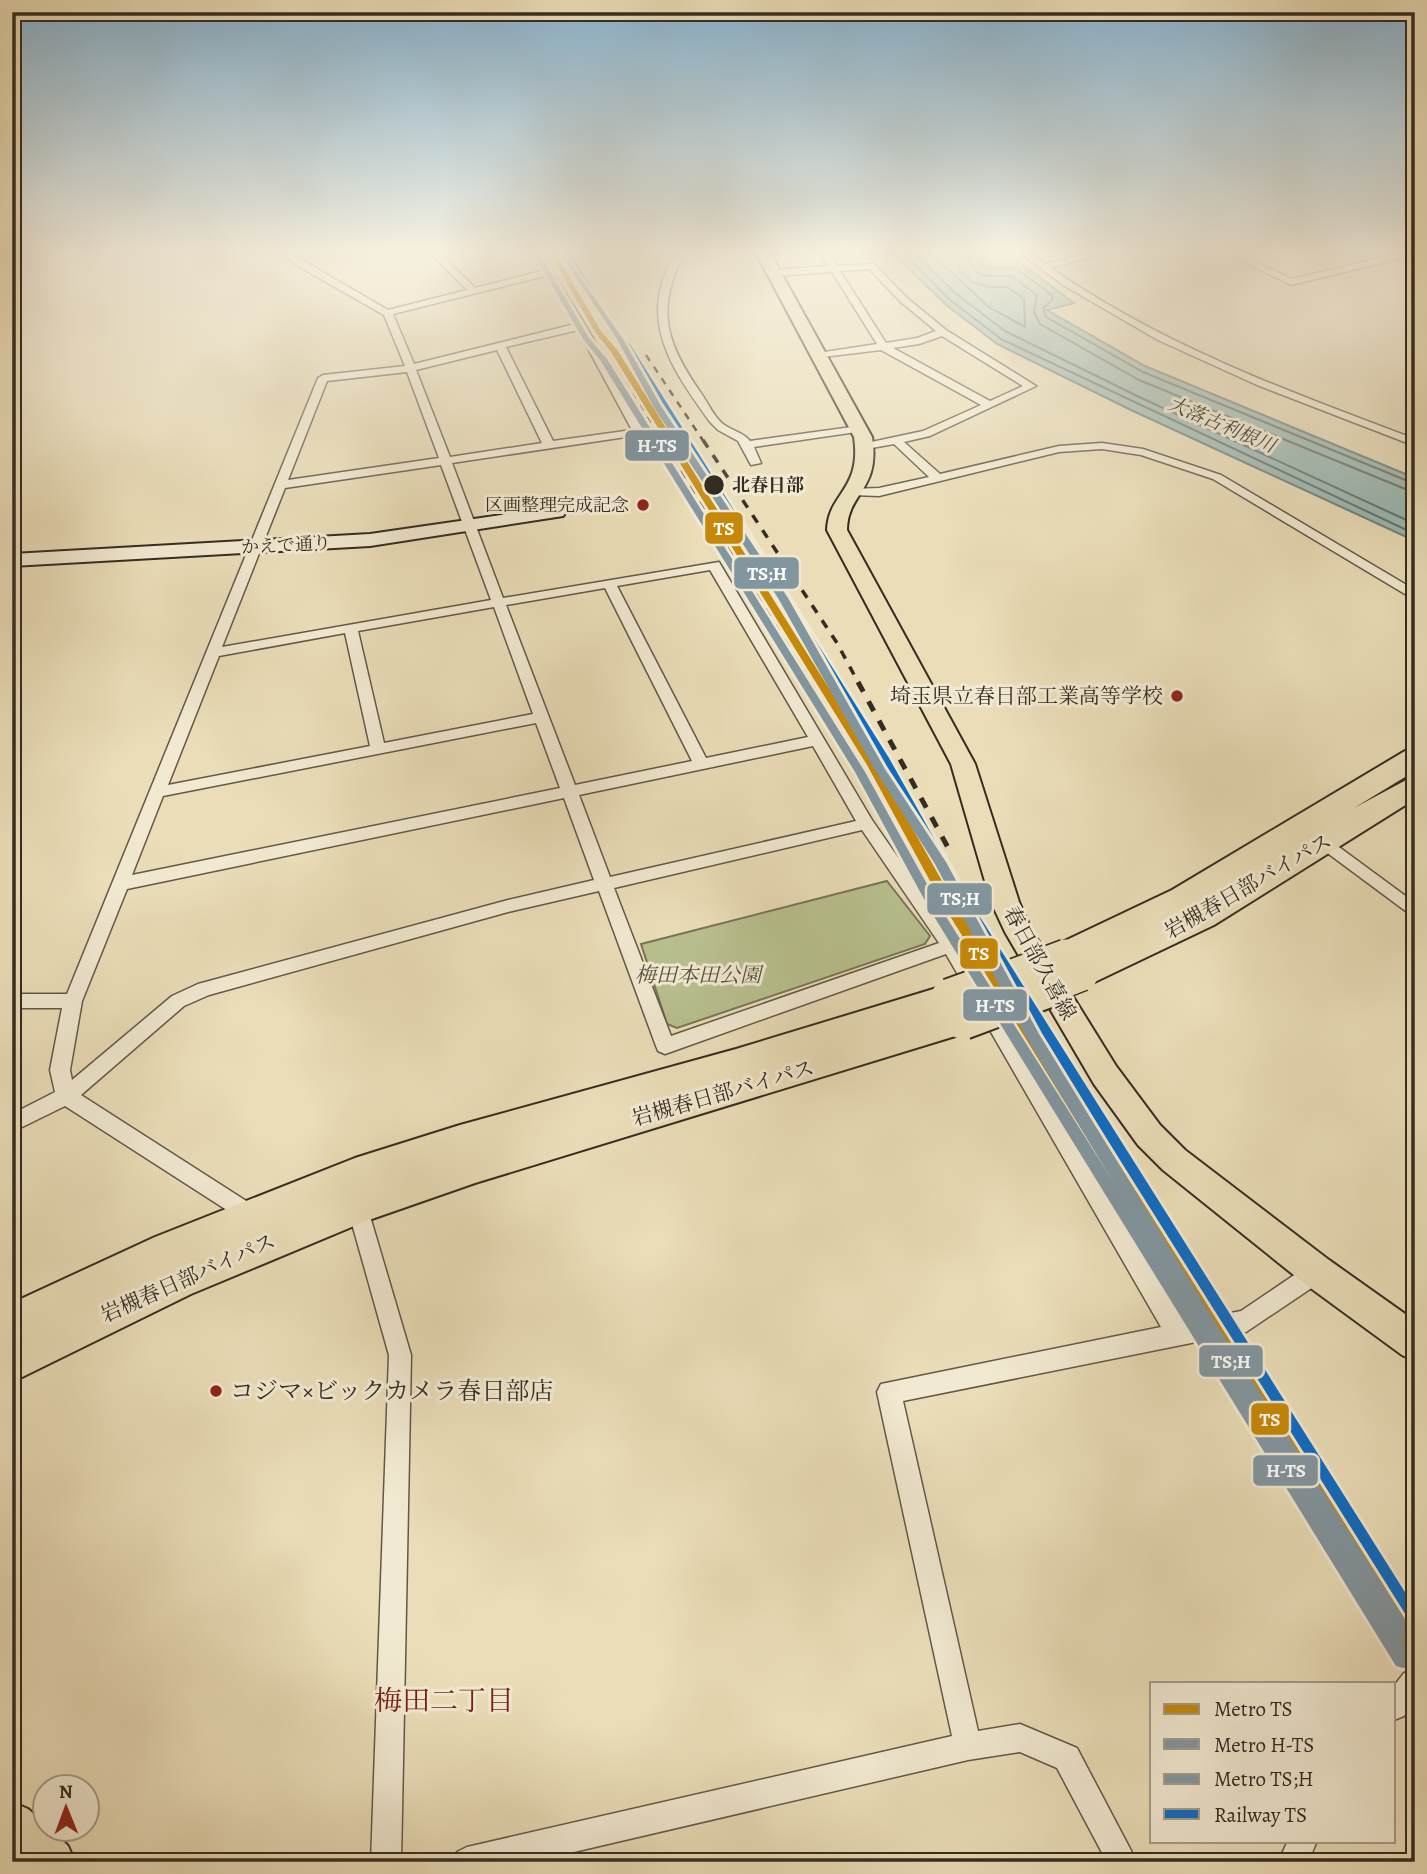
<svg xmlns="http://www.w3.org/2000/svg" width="1427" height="1874" viewBox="0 0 1427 1874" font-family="Alegreya,'Noto Serif JP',serif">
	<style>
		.green { fill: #b8c08e; stroke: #767658; stroke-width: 2 }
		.water { fill: #9abab6; stroke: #71817b; stroke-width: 2 }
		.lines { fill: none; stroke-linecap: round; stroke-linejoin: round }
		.shore { stroke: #67736c; stroke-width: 2 }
		.street-casing { stroke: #625848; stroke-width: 3 }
		.secondary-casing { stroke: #342c22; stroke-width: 4 }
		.primary-casing { stroke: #342c22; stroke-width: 4 }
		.highway-casing { stroke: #342c22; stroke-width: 4 }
		.street { fill: #f1e9d1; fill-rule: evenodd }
		.secondary { fill: #f1e9d1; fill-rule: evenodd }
		.primary { fill: #eaddb8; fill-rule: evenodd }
		.highway { fill: #eaddb8; fill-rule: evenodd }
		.rail-far2 { stroke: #342c22; stroke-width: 2.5; stroke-dasharray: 7 7; stroke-linecap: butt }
		.rail-far1 { stroke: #342c22; stroke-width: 3.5; stroke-dasharray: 9 9; stroke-linecap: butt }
		.rail { stroke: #342c22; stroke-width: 5; stroke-dasharray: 11 11; stroke-linecap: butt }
		.highway-bridge-far1-casing { stroke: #342c22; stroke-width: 34; stroke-linecap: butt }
		.highway-bridge-casing { stroke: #342c22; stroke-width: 42; stroke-linecap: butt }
		.highway-bridge-far1 { stroke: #eaddb8; stroke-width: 31 }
		.highway-bridge { stroke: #eaddb8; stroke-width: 38 }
		.rail-1-casing { stroke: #f1e9d1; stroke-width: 6 }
		.rail-1 { fill: #0f6cc3; fill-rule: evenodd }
		.metro-1-casing { stroke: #f1e9d1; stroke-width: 6 }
		.metro-2-casing { stroke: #f1e9d1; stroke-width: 6 }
		.metro-3-casing { stroke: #f1e9d1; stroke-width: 6 }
		.metro-1 { fill: #c68808; fill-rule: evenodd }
		.metro-2 { fill: #8296a0; fill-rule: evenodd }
		.metro-3 { fill: #8296a0; fill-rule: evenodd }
		.stop-dot { fill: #342c22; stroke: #f1e9d1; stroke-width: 2.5 }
		.poi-dot { fill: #8f2418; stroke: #f1e9d1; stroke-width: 2.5 }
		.labels { text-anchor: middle; stroke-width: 6; stroke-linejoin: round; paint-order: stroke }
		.far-stop-label { font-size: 18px; font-weight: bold; fill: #342c22; stroke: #f1e9d1; text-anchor: start }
		.far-poi-label { font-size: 18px; fill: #342c22; stroke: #f1e9d1; text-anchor: end }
		.far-street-label { font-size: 18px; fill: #342c22; stroke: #f1e9d1 }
		.far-water-label { font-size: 19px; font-style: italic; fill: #4e5047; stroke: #f1e9d1 }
		.poi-label { font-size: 21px; fill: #342c22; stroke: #f1e9d1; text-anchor: end }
		.street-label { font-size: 21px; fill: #342c22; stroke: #f1e9d1 }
		.park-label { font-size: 21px; font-style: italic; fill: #55513d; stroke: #f1e9d1 }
		.near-poi-label { font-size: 24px; fill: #342c22; stroke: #f1e9d1; text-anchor: start }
		.near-neighbourhood-label { font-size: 28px; fill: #7a1f14; stroke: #f1e9d1 }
		.line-badge { stroke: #f1e9d1; stroke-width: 2.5 }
		.badge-label { font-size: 19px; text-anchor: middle; font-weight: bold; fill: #fff }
	</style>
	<rect width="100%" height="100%" fill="#eaddb8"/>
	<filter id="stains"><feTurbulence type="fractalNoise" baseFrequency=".00286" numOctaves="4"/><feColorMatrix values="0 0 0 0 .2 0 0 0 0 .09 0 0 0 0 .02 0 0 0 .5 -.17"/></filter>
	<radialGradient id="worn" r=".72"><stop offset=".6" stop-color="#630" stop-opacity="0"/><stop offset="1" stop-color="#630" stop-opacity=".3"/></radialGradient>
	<path class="green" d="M887,881L930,936L925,944L677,1028L667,1024L641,944Z"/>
	<path class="water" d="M891,251H980L989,263L1015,259L1074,303L1047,310L1145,366L1415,478V541L1131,410L997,344L945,304Z"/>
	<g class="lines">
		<path class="shore" d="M901,251L949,299L1001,339L1415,534
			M913,251L955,293L1005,331L1137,396L1415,524
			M928,251L989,307L1025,327L1024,299L1008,287H989L972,282L960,271L955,251
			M966,251L976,272L988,276H1011L1037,295L1034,312L1040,324L1139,380L1415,493
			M975,251L986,269L1014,267L1052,295V300L1043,308L1046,317L1143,372L1415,484"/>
		<defs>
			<path id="street" d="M280,251H316L297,257L388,310L467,290L429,251H438L475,288L542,271L530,251H539L586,326L645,432L639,435L452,463L503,598L719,562L872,820L956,941L1184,1322L1241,1311L1309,1265L1317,1262L1325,1265L1328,1272L1325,1279L1246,1332L903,1401L978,1731L1020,1724L1077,1748L1137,1862H1107L1057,1768L1020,1752L968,1760L531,1862H453L457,1852L467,1847L952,1736L877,1392L881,1384L1161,1327L946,954L665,1054L658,1051L656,1046L599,891L508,912L209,995L184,1006L81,1095L257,1208L260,1215L257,1222L250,1225L65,1106L12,1132V1114L55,1092L50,1070L62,1008H12V994H67L318,378L323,375L405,366L384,315L296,265ZM545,276L575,324L414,364L393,314ZM578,330L632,430L553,441L506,347ZM497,350L542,443L450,457L416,370ZM407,372L439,458L288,480L327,381ZM441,465L491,600L222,647L285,488ZM710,570L808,737L706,758L617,586ZM605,588L692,761L575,785L506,605ZM494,607L533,714L384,743L358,631ZM345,633L370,746L168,785L219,656ZM536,723L560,788L132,875L163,796ZM813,746L856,821L610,877L579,795ZM564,798L594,880L508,900L198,984L172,996L72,1080L70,1070L82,1001L127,889ZM862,830L939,943L671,1036L614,888Z
				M819,251H828L837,266L874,264L907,298L946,330L1036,386L930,436L904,442L940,474L1059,446L1102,443L1143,449L1221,475L1415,590V600L1213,479L1141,455L1102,449L1059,452L879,496L852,495V489L879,488L929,477L894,444L866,449L860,446L862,444L923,431L981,405L881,350L814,358V354L818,353L877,344L832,272L774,276L769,273L774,270L828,266ZM869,269L901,302L936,331L917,338L886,343L840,271ZM942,336L1023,386L990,401L893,348L919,344Z
				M1017,251H1027L1045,264L1096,251H1111L1051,268C1161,345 1289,392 1415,439V446L1257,385L1158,340L1063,285Z
				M1222,251H1233L1292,279L1408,251H1415V255L1291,285Z
				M678,255L682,258C655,312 668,346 701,393C708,403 714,417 723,424C732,431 743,432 750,441L859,426L863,427V431L754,447L761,463L751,465L738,441L718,430L710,422C681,381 646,336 662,283C665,273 670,260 678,255Z
				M1324,836L1415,903V918L1318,846L1316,842L1318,838Z
				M357,1197L364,1199L367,1206L411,1355L401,1862H371L389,1355L347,1206L350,1199Z
				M1414,1670L1415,1703L1404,1716L1394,1720V1686L1404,1673Z
				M1288,1841H1317L1308,1862H1278Z"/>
			<path id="secondary" d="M557,507L563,508L566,512L563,516L370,546L12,566V554L370,534Z"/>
			<path id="primary" d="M755,251H769L872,437C881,490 847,493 847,530L975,764L1019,902L1031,929L1116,1066L1160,1125L1185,1150L1329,1260L1415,1321V1361L1402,1355L1305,1284L1163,1170L1138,1145L1094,1084L1005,932L991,902L951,764L827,530C828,493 862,490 854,437Z
				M12,1802L28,1809L46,1825V1828H50L68,1846L75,1862H18L12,1857Z"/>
			<path id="highway" d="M1415,749V771L1354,808L1410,778L1415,779V799L1214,925L1082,988L1070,984L1065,975L1069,967L1054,964L1049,955L1054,946L1172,890L1405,751Z
				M950,984L962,988L967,998L963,1006L975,1010L981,1020L975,1030L475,1183L366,1221L191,1294L12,1382V1303L155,1237L355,1158L460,1125L736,1049Z"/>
		</defs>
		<use href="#street" class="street-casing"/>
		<use href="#secondary" class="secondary-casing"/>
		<use href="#primary" class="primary-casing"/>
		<use href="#highway" class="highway-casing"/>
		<use href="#street" class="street"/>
		<use href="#secondary" class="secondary"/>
		<use href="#primary" class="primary"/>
		<use href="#highway" class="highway"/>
		<path class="rail-far2" d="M598,332L663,442
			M646,355L704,442"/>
		<path class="rail-far1" d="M662,440L811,684
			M703,440L837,643L859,684"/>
		<path class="rail" d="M810,682L946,900
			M858,682L952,855"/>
		<defs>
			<path id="highway-bridge-far1" d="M970,991L1066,955
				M1041,991L1082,975"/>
			<path id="highway-bridge" d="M950,998L975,989
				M963,1020L1046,989"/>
		</defs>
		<use href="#highway-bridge-far1" class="highway-bridge-far1-casing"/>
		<use href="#highway-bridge" class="highway-bridge-casing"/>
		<use href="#highway-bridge-far1" class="highway-bridge-far1"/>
		<use href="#highway-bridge" class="highway-bridge"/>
		<defs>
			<path id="rail-1" d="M564,251H570L612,323L630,344L889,758L963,890L1415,1608V1634L1409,1631L954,896L879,758L623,345L606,324Z"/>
		</defs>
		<use href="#rail-1" class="rail-1-casing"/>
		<use href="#rail-1" class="rail-1"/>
		<defs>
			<path id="metro-1" d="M548,251H554L601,331L618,351L877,765L951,897L1415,1635V1661L1408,1659L942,903L867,765L611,352L595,332Z"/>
			<path id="metro-2" d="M539,256L542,258L589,338L607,359L865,772L938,904L1410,1652L1412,1659L1410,1666L1403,1668L1396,1666L930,910L855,772L600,360L583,339L536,258Z"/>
			<path id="metro-3" d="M563,258H567L623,339L661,406L788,598L885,769L946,862L1039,1034L1219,1328L1409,1626L1412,1632L1409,1638L1403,1641L1397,1638L1207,1338L1029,1042L935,864L875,770L778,598L653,406L617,339Z"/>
		</defs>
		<use href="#metro-1" class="metro-1-casing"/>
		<use href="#metro-2" class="metro-2-casing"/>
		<use href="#metro-3" class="metro-3-casing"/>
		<use href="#metro-1" class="metro-1"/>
		<use href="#metro-2" class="metro-2"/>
		<use href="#metro-3" class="metro-3"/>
	</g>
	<linearGradient id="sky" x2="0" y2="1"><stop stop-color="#89b6d4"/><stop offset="0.49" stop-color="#f6f0df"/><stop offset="1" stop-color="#f6f0df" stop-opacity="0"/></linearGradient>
	<rect width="1427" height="513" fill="url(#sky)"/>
	<circle class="stop-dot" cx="714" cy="485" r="11"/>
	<g class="poi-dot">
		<circle cx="643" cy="505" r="7"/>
		<circle cx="1177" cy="696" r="7"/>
		<circle cx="216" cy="1391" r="7"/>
	</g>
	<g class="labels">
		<g class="far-stop-label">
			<text x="732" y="491">北春日部</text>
		</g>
		<g class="far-poi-label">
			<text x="629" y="511">区画整理完成記念</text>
		</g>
		<g class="far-street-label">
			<text transform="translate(286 545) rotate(-3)" y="6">かえで通り</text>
		</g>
		<g class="far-water-label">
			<text transform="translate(1222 424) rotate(23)" y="7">大落古利根川</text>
		</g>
		<g class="poi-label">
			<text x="1163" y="703">埼玉県立春日部工業高等学校</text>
		</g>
		<g class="street-label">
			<text transform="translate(1248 886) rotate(-30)" y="7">岩槻春日部バイパス</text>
			<text transform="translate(1040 963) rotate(61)" y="7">春日部久喜線</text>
			<text transform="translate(723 1093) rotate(-16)" y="7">岩槻春日部バイパス</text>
			<text transform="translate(188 1278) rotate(-24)" y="7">岩槻春日部バイパス</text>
		</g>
		<g class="park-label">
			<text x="698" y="982">梅田本田公園</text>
		</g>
		<g class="near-poi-label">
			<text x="230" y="1399">コジマ×ビックカメラ春日部店</text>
		</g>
		<g class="near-neighbourhood-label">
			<text x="444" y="1710">梅田二丁目</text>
		</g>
	</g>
	<g class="line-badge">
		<rect x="624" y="429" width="66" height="33" rx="7" fill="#8296a0"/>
		<rect x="704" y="511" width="40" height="34" rx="7" fill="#c68808"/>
		<rect x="733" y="556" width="67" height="34" rx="7" fill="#8296a0"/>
		<rect x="926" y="882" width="67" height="34" rx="7" fill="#8296a0"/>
		<rect x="959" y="937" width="40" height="33" rx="7" fill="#c68808"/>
		<rect x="962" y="988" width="66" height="34" rx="7" fill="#8296a0"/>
		<rect x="1198" y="1344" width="66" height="34" rx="7" fill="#8296a0"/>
		<rect x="1250" y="1402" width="40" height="34" rx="7" fill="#c68808"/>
		<rect x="1252" y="1454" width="67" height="33" rx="7" fill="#8296a0"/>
	</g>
	<g class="badge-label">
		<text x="657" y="452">H-TS</text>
		<text x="724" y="535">TS</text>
		<text x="767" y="580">TS;H</text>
		<text x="960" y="905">TS;H</text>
		<text x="979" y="960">TS</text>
		<text x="995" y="1012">H-TS</text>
		<text x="1231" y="1368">TS;H</text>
		<text x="1270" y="1426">TS</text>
		<text x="1286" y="1477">H-TS</text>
	</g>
	<rect width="1427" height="1874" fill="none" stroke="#eaddb8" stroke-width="42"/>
	<rect x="14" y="14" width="1399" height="1846" fill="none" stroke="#342c22" stroke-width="3.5"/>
	<rect x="21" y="21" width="1385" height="1832" fill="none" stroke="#342c22" stroke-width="2"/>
	<rect x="1150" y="1682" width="245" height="161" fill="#f1e9d1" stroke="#a59d8b" stroke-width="2"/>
	<rect x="1164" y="1704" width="35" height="10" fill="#c68808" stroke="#a59d8b" stroke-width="2"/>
	<text x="1214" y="1716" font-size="21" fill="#342c22">Metro TS</text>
	<rect x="1164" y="1739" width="35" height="10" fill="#8296a0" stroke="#a59d8b" stroke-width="2"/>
	<text x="1214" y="1752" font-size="21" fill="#342c22">Metro H-TS</text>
	<rect x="1164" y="1774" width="35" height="10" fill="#8296a0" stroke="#a59d8b" stroke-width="2"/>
	<text x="1214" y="1786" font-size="21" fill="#342c22">Metro TS;H</text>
	<rect x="1164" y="1809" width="35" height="10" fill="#0f6cc3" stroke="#a59d8b" stroke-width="2"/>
	<text x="1214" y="1822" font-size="21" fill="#342c22">Railway TS</text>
	<g transform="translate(66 1808) rotate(359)"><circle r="33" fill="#f1e9d1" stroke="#a59d8b" stroke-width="2"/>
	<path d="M0-5L12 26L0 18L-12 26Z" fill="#8f2418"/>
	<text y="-10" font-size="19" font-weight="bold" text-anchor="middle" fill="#342c22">N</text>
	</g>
	<rect width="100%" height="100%" filter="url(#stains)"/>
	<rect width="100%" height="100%" fill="url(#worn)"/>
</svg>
